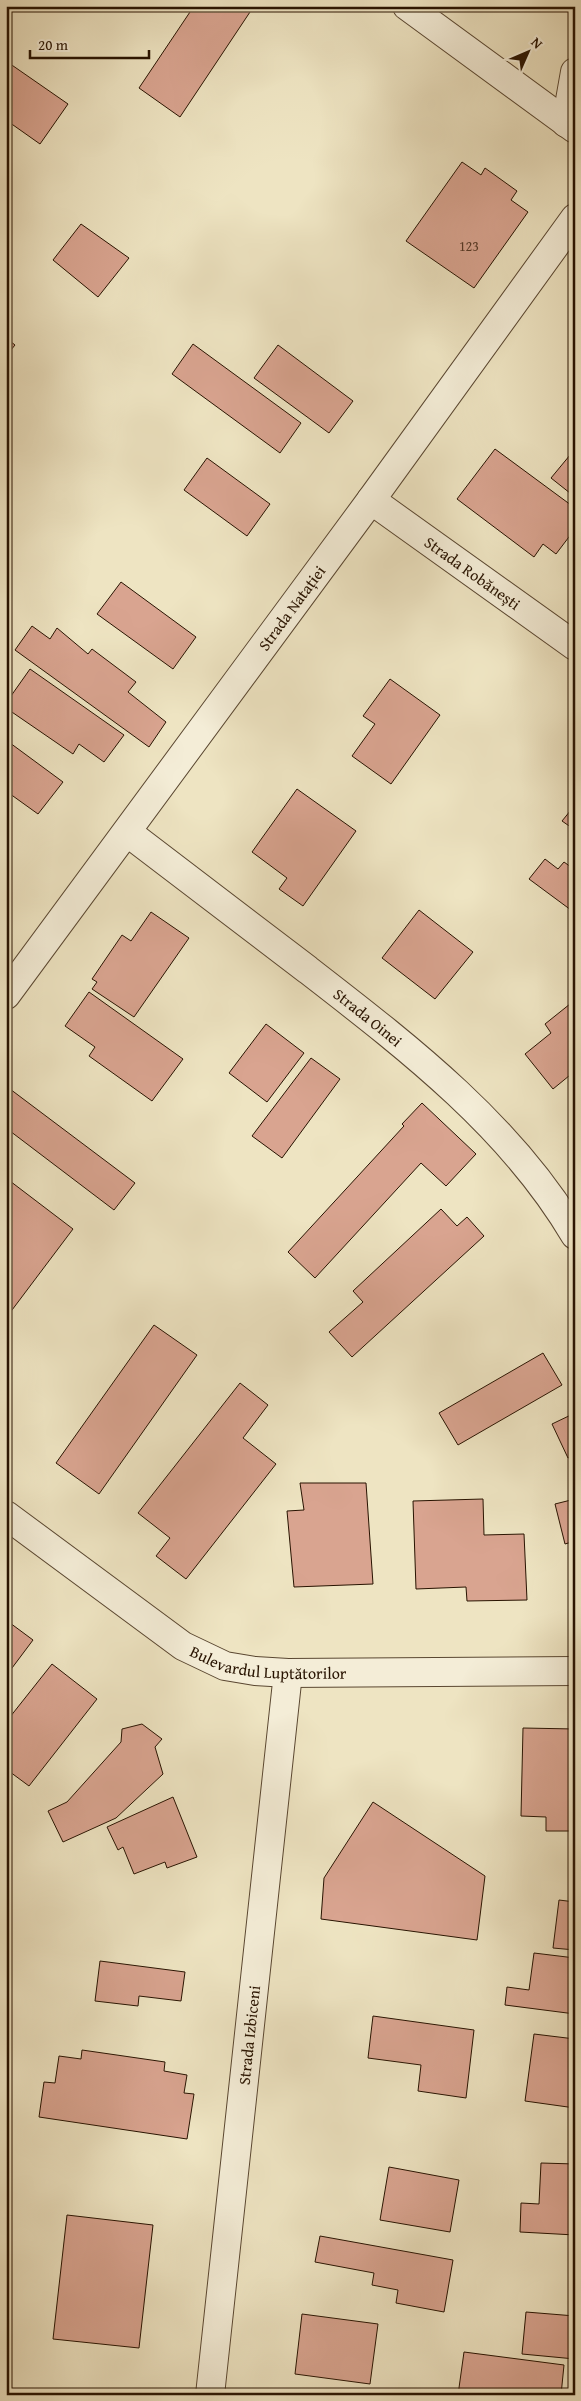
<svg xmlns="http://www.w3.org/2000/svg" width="581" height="2401" viewBox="0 0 581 2401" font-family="'Gentium Book Plus',serif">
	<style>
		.building { fill: #d9a490; stroke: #281301 }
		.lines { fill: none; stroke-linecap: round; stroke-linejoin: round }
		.street-casing { stroke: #5a4731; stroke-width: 30 }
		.street { stroke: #f4edd7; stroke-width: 28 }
		.labels { text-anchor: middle; stroke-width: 4; stroke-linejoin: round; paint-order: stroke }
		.number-label { font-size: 14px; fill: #543725 }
		.street-label { font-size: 16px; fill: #281301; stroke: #f4edd7 }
	</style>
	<rect width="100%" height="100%" fill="#eee4c2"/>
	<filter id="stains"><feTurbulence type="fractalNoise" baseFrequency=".004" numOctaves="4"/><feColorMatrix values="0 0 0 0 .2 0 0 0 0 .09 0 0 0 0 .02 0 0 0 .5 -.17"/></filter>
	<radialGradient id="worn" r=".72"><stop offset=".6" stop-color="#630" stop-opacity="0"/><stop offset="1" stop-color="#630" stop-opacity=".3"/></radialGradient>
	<path class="building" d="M194,6H254L180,117L139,88Z
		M6,61L68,104L40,144L6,120Z
		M462,162L481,175L485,168L517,191L511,200L528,212L474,288L406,241Z
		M81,224L129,258L98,297L53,260Z
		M6,338L15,345L6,356Z
		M193,344L301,423L280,453L172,374Z
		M278,345L353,401L329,433L254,378Z
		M495,449L575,508V529L556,554L543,544L534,557L457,499Z
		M575,449V497L551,478Z
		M207,458L270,504L247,536L184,490Z
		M121,582L196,637L173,669L97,614Z
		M32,626L50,639L57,628L88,654L92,649L136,682L128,692L166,722L149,747L15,650Z
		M30,669L124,735L104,762L79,744L73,754L6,708V703Z
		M390,679L440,715L391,784L352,756L375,724L363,716Z
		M6,740L63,782L38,814L6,791Z
		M297,789L356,831L303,906L279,889L287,878L252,852Z
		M575,805V830L562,821Z
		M545,859L558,869L564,862L575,870V913L529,879Z
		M419,910L473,952L435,999L382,958Z
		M151,912L189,938L134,1017L92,989L97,982L92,979L122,935L131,941Z
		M89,992L183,1059L152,1101L89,1056L95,1047L65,1026Z
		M575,1000V1071L553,1089L525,1054L551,1033L545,1024Z
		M266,1024L304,1053L267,1102L229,1073Z
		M311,1058L340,1079L282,1158L252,1136Z
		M6,1086L135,1183L114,1210L6,1128Z
		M422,1103L476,1154L446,1186L421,1163L315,1278L288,1252L404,1126L402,1124Z
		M6,1178L73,1229L9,1314L6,1313Z
		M441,1209L457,1226L467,1217L484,1236L352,1357L329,1332L363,1302L353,1291Z
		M154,1325L197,1355L99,1494L56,1463Z
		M543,1353L562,1385L458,1445L439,1413Z
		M240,1383L268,1405L243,1438L276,1464L186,1579L156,1556L170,1538L138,1513Z
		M575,1413V1455L568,1458L552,1424Z
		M300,1483H366L373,1584L294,1587L287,1511L304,1510Z
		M483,1499L484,1535L524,1534L527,1600L467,1601L466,1587L416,1589L413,1501Z
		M575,1499V1541L565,1544L555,1504Z
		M6,1620L33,1640L6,1676Z
		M52,1664L97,1699L29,1786L6,1769V1722Z
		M142,1724L162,1739L155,1747L163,1774L116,1818L63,1842L48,1811L67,1802L121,1742L122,1729Z
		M523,1728L575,1729V1831H546V1817L521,1816Z
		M173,1797L197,1857L167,1868L165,1862L134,1874L123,1847L118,1850L107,1827Z
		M373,1802L485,1876L477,1940L321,1919L324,1878Z
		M559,1900L575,1902V1950L553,1948Z
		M534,1953L575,1958V2014L505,2005L507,1987L529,1990Z
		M100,1961L185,1972L181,2001L139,1996L138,2006L95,2001Z
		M373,2016L474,2030L466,2098L418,2091L421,2065L368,2058Z
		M534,2034L575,2039V2108L525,2101Z
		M82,2050L165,2062L164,2071L187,2075L184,2093L194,2094L187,2139L39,2117L44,2082L55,2083L59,2056L81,2059Z
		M541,2163L575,2164V2235L520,2232L521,2203L539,2204Z
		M389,2167L459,2180L450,2232L380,2220Z
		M67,2215L153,2225L139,2348L53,2339Z
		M320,2236L453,2260L444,2312L396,2303L398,2290L372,2285L374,2273L315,2262Z
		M526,2312L575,2316V2359L522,2354Z
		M302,2314L378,2324L370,2384L295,2374Z
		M464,2352L564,2365L561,2395H458Z"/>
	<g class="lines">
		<defs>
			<g id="street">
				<path d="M407,6L575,129"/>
				<path d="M566,123L575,72"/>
				<path id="s1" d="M371,500L575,646"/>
				<path id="s2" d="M127,832C188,878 248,924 308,970C406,1046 511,1126 575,1235"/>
				<path id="s3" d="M6,995L371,500L575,218"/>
				<path id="s4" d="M6,1515L183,1646L225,1666L255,1671L288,1673L575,1671"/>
				<path id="s5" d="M210,2395L288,1673"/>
			</g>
		</defs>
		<use href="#street" class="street-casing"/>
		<use href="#street" class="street"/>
	</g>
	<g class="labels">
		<g class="number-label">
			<text x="469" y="251">123</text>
		</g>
		<g class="street-label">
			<text dy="6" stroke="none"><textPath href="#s1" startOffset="125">Strada Robănești</textPath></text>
			<text dy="6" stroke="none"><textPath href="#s3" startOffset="481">Strada Natației</textPath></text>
			<text dy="6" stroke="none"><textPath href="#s2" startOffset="304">Strada Oinei</textPath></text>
			<text dy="6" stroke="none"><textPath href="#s4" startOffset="309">Bulevardul Luptătorilor</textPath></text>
			<text dy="6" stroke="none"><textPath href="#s5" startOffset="362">Strada Izbiceni</textPath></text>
		</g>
	</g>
	<rect width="581" height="2401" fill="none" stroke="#eee4c2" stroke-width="25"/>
	<rect x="8" y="8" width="566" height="2386" fill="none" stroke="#281301" stroke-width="2.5"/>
	<rect x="12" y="12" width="556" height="2376" fill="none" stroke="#281301"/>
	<g transform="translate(528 52) rotate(45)" stroke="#f4edd7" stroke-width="4" paint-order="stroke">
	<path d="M0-4L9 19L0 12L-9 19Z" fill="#281301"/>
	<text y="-8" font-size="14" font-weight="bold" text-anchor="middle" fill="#281301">N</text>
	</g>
	<path d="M30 50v8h119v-8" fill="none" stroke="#281301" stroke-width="2.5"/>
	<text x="38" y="50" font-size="15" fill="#281301" stroke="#f4edd7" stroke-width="4" paint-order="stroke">20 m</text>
	<rect width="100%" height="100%" filter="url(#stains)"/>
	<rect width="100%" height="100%" fill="url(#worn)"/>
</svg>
